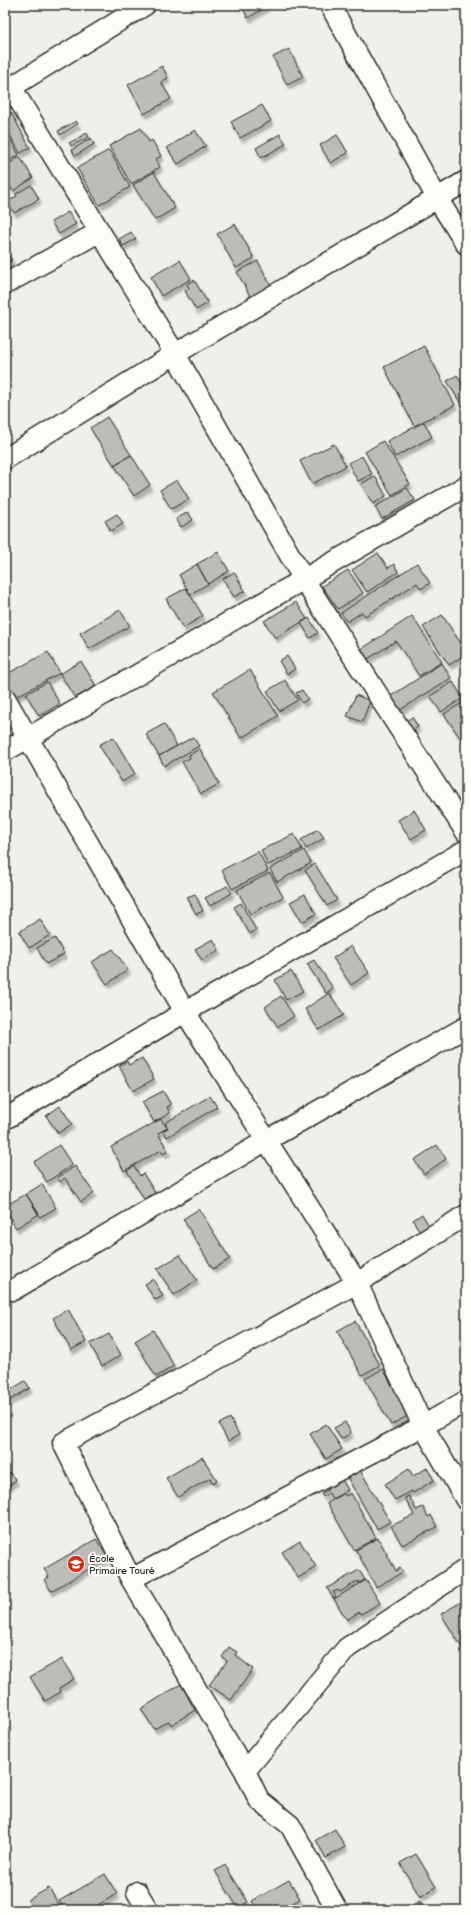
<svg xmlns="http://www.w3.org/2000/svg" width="471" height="1915" viewBox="0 0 471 1915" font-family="'Balsamiq Sans',sans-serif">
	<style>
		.building { fill: #bdbcb8; stroke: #2b2b2b; filter: url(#shadow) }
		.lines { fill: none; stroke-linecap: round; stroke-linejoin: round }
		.minor-casing { stroke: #2b2b2b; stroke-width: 23 }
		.minor { stroke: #fdfcf7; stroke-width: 20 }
		.labels { text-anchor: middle; stroke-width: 4; stroke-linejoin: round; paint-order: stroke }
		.poi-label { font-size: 10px; fill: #2b2b2b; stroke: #fdfcf7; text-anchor: start }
	</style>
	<defs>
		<filter id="shadow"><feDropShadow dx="2.5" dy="4.5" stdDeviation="1" flood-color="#0004"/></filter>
	</defs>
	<rect width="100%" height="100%" fill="#f0efeb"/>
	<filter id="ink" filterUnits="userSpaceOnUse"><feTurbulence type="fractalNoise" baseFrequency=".025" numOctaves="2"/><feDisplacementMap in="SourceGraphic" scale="8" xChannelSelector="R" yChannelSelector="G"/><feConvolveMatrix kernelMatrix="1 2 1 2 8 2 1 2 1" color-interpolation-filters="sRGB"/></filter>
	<g filter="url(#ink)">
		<path class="building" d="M241,5H265L266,7L248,18Z
			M289,49L303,77L287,85L273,57Z
			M162,66L168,78L161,82L171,99L144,114L128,85Z
			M262,105L271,121L240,138L231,122Z
			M11,112L30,148L20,153L10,135L5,138V115Z
			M76,121L78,124L60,135L58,131Z
			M141,128L149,142L152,140L161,156L156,159L160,167L131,184L109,146Z
			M195,130L206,146L178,164L167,148Z
			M87,133L89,137L71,146L69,143Z
			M280,134L286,144L261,158L256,148Z
			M337,135L348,153L330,163L320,145Z
			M9,137L19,155L5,163V139Z
			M91,138L94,144L75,156L72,150Z
			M109,150L130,187L99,205L77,168Z
			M20,157L33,178L13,191L5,178V166Z
			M154,172L175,208L155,220L133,185Z
			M31,185L39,199L14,213L8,202L17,196L16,194Z
			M68,212L76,224L59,234L51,222Z
			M235,224L254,258L236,268L217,234Z
			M131,232L136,239L123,246L119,239Z
			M5,250L12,260L5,264Z
			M180,260L191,279L161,296L151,277Z
			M258,261L274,292L254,303L237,272Z
			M194,280L208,303L196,310L185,291L189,288L187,284Z
			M424,346L455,405L414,426L384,367Z
			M457,375L466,391V412L447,381Z
			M107,417L131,455L114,465L90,428Z
			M424,422L432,437L395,457L387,441Z
			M383,441L410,484L392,495L365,452Z
			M334,444L346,466L312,484L300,461Z
			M131,455L150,485L134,496L114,465Z
			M362,456L372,474L358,481L348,463Z
			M375,476L386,496L373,504L361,484Z
			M177,480L189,499L171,509L160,490Z
			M407,488L415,500L382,519L375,507Z
			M188,512L193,520L181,527L176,519Z
			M117,514L123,524L111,531L105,521Z
			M218,552L229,571L208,584L197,564Z
			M378,553L388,568L394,564L398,572L367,592L352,570Z
			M417,563L430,583L421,589L417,583L365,616L362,612L347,622L341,613Z
			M197,564L208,584L190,594L179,575Z
			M348,570L363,593L338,609L322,586Z
			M234,572L245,591L234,597L223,579Z
			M186,588L203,616L183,628L166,599Z
			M296,602L307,619L275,638L264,621Z
			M120,610L130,626L89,649L80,633Z
			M442,615L466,651V654L449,665L423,627Z
			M412,616L442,662L419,676L396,641L366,660L360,650Z
			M309,618L318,633L310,638L301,623Z
			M48,652L60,673L15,697L5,678V675Z
			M287,656L295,669L287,674L279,661Z
			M81,661L96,686L75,698L60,674Z
			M442,663L451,678L400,710L391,696Z
			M250,670L278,716L241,738L213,692Z
			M285,680L298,700L279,711L267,691Z
			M47,682L60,704L39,716L26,694Z
			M453,682L463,698L441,712L430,696Z
			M302,690L308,699L302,703L296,693Z
			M356,695L370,701L362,722L347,716Z
			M462,703L466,710V747L444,714Z
			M412,717L418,727L410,732L404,723Z
			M164,724L177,746L159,756L146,734Z
			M113,737L135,774L122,782L99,745Z
			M193,737L199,746L164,766L159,756Z
			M200,749L219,784L201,794L182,762L190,758L189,755Z
			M414,810L426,830L411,839L398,820Z
			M318,829L324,838L306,849L301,840Z
			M294,834L302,849L268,865L261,850Z
			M304,850L311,863L277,882L270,869Z
			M258,851L268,871L232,889L222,870Z
			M315,864L337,900L327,906L305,870Z
			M270,873L283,897L250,914L237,890Z
			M227,886L232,893L210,906L205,898Z
			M195,894L203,911L196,914L187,897Z
			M305,894L316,914L302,922L290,902Z
			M241,903L256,930L250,934L234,907Z
			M40,919L50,935L29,948L19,932Z
			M55,938L64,954L46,964L37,948Z
			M213,939L219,950L202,960L195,949Z
			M351,946L369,973L351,985L333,958Z
			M113,949L128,970L107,984L92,962Z
			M314,960L333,988L326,993L307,964Z
			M291,971L303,991L286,1000L275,980Z
			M329,993L344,1015L319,1030L305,1009Z
			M281,996L294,1016L278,1027L265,1007Z
			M142,1058L154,1079L133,1091L119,1066L127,1061L129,1065Z
			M163,1091L171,1105L167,1107L170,1113L154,1122L142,1102Z
			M210,1096L217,1107L167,1137L163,1131L168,1128L165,1123Z
			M60,1106L72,1124L58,1133L46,1116Z
			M161,1119L167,1128L158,1133L168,1151L163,1154L161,1150L124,1171L111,1147Z
			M59,1145L72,1165L47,1182L34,1162Z
			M437,1145L446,1159L424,1174L414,1160Z
			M75,1166L94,1193L81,1202L65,1178L60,1182L57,1178Z
			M134,1166L140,1176L143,1173L155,1193L144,1199L127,1171Z
			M42,1184L56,1208L40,1217L26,1194Z
			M26,1194L39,1214L16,1228L5,1209V1206Z
			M199,1209L230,1259L213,1269L183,1219Z
			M422,1214L429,1226L420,1232L413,1220Z
			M180,1255L197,1280L174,1295L157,1269Z
			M153,1279L163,1296L155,1300L145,1284Z
			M68,1309L86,1342L71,1350L53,1318Z
			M355,1321L380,1365L362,1375L337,1331Z
			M153,1330L174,1366L156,1377L135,1341Z
			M109,1334L121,1355L102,1366L90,1344Z
			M383,1369L409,1415L391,1425L365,1379Z
			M25,1381L30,1388L5,1403V1393Z
			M230,1418L239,1435L228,1441L219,1424Z
			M345,1422L351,1433L341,1439L334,1428Z
			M326,1424L342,1449L326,1459L310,1434Z
			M202,1457L217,1480L213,1483L210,1478L178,1497L166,1478Z
			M427,1468L434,1480L413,1493L412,1491L395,1500L385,1484L409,1469L413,1476Z
			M360,1470L390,1522L377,1529L347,1477Z
			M8,1471L16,1480L5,1489V1473Z
			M341,1478L348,1490L332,1499L329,1493L323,1497L321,1494L328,1490L326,1486Z
			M351,1493L376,1538L354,1550L327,1503L344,1494L346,1496Z
			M409,1496L416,1510L423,1507L428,1517L431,1515L437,1527L402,1545L391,1526L414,1515L405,1498Z
			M378,1538L396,1571L400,1568L403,1572L376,1587L356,1550Z
			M96,1539L108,1558L51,1591L44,1580L49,1577L44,1569Z
			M300,1541L316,1567L298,1578L282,1552Z
			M359,1570L365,1580L359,1583L358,1581L340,1592L338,1590L333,1592L336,1597L333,1598L327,1588Z
			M366,1580L380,1603L361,1614L359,1612L347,1620L334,1599Z
			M461,1602L466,1609V1643L461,1646L441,1614Z
			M229,1647L237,1652L235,1655L253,1669L231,1700L209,1685L227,1661L222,1657Z
			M62,1659L74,1679L59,1688L61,1692L45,1701L30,1677Z
			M181,1684L195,1710L171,1725L169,1721L154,1729L141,1709Z
			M335,1829L345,1847L326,1858L316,1840Z
			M416,1854L436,1887L420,1897L400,1863Z
			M225,1865L248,1902L238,1908L215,1871Z
			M105,1874L117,1894L89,1910H65L59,1901Z
			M289,1880L300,1899L281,1910H257L252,1901Z
			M49,1888L62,1910H40L39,1908L34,1910L28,1900Z
			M420,1901L424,1910H401Z"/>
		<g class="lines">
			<defs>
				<path id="minor" d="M330,5L437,198L466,244
					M11,87L175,354L304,580L466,832
					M5,91L145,5
					M5,284L99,232
					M5,459L175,354L466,181
					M5,698L185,1012L357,1283L423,1426L466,1500
					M5,751L466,486
					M5,1119L185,1012L466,850
					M13,1290L267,1140L466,1027
					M131,1579L423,1426L466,1401
					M245,1771L347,1648L466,1569
					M137,1892L148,1910
					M337,1910L290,1825L259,1800L245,1771L131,1579L63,1443L357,1283L466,1215"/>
			</defs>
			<use href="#minor" class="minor-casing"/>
			<use href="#minor" class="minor"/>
		</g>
	</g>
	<defs>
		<symbol id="school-disc" viewBox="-11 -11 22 22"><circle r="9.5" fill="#c8321e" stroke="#fdfcf7"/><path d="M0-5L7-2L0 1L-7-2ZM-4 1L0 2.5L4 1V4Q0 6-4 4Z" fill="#fff"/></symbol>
	</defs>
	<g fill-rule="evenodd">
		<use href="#school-disc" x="66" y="1554" width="20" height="20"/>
	</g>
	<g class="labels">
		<g class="poi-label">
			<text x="89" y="1562">École<tspan x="89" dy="12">Primaire Touré</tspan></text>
		</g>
	</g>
	<rect width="471" height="1915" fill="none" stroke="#fdfcf7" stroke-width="20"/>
	<rect x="10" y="10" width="451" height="1895" fill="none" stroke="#2b2b2b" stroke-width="1.5" filter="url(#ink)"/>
</svg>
